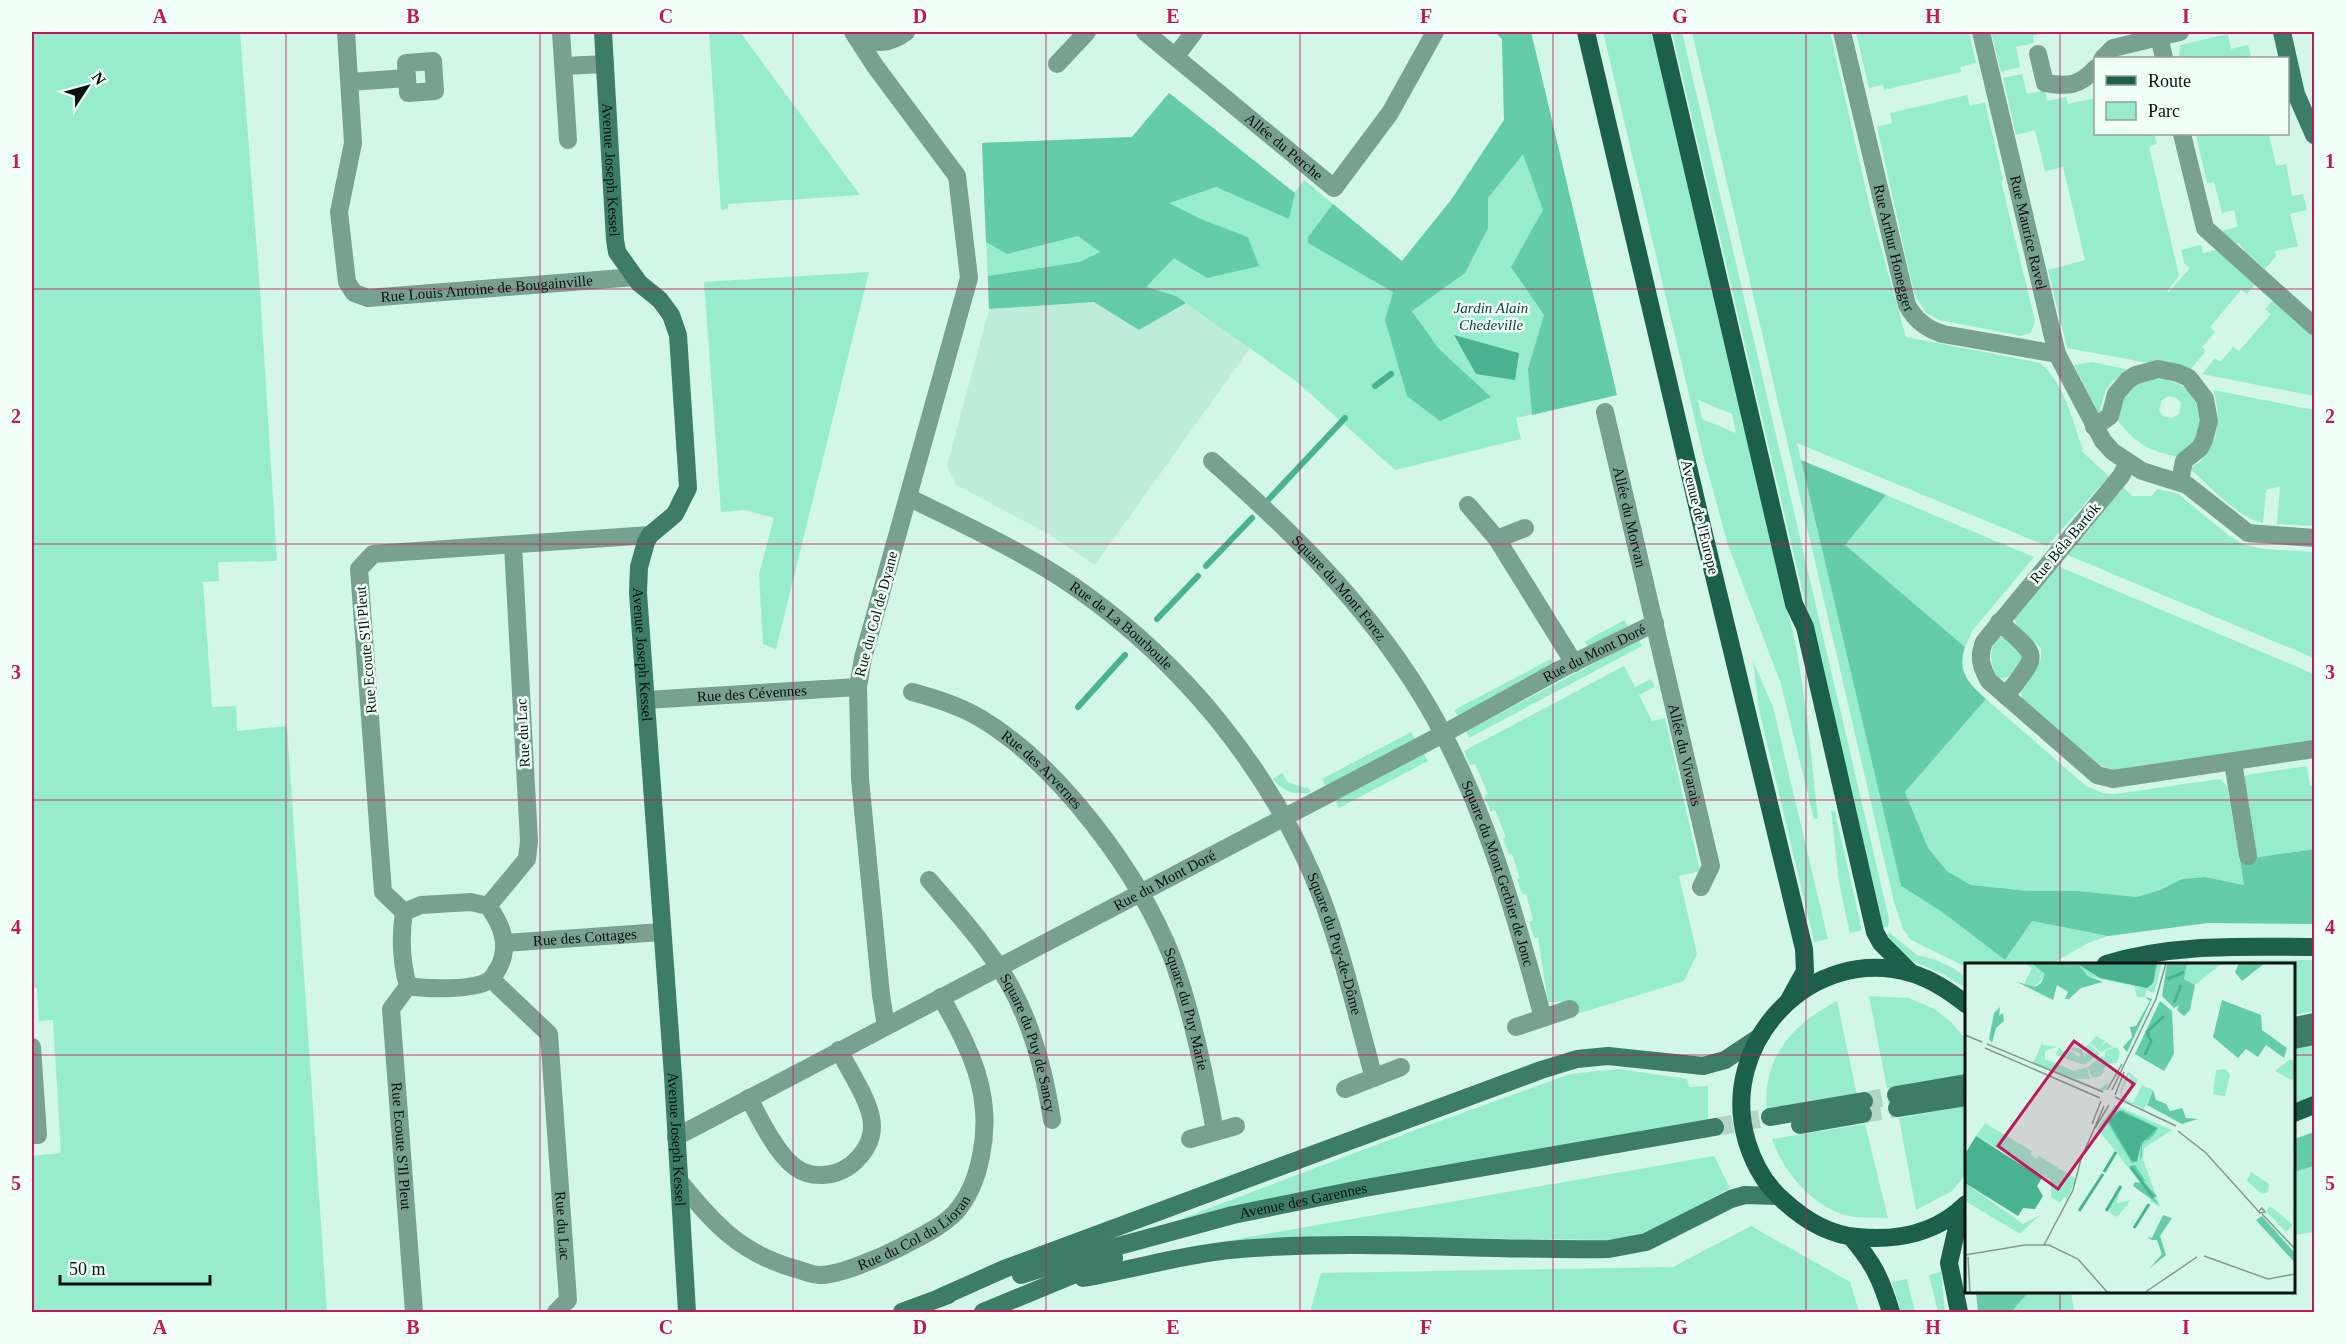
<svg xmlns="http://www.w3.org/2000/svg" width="2346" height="1344" viewBox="0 0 2346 1344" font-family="Georgia,serif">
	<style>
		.built { fill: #beecda }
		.green { fill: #97ecce; fill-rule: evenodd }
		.forest { fill: #65ccaa }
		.water { fill: #49b291 }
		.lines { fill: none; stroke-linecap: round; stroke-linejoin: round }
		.stream { stroke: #49b291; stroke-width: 6 }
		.secondary-tunnel { stroke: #b3d4c7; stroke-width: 18; stroke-dasharray: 18 9; stroke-linecap: butt }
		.street { stroke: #79a192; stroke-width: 18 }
		.secondary { stroke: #3d7c67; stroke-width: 18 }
		.primary { stroke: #1c5f4b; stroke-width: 18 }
		.grid { fill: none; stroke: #c2185b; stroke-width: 1.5; stroke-opacity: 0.55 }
		.labels { text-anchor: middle; stroke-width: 5; stroke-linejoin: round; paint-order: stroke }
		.street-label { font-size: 15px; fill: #06120e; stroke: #f0fef8 }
		.park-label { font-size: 15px; font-style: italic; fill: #134133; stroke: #f0fef8 }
		.inset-river { fill: none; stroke: #49b291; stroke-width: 3 }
		.inset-road { fill: none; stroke: #809b91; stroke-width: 1.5 }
		.view { fill: #c2185b; fill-opacity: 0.15; stroke: #c2185b; stroke-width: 3 }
		.inset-edge { fill: none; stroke: #06120e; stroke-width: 3 }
		.neatline { fill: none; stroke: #c2185b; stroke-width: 2 }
		.grid-label { font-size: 20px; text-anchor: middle; font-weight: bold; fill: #c2185b }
	</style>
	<rect width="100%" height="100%" fill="#d2f6e8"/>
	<path class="built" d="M1176,296L1251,347L1095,565L1045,532L956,485L947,466L989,309Z"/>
	<path class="green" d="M32,32H240L260,290L277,561L218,562L219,581L203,582L212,707L236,706L237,731L287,726L327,1312H32V1156L61,1153L53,1020L39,1021L37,988L32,987Z
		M709,32H740L860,195L728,204V209L721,210Z
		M1531,32L1617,395L1516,418L1521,439L1395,470L1296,381L1176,296L989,309L982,143L1132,137L1169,93L1294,193L1304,180L1402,261L1451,200L1504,120L1502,39Z
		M1603,32H1653L1797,651L1807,716L1818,819H1814L1781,684L1728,545L1703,454ZM1698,400L1732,414L1736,433L1702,419Z
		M1672,32H1682L1889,919L1888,927L1881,928Z
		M1692,32H1830L1871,212L1906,337L2040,363C2065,383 2072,421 2083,449L2081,451L2109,476L2047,546L1797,443L1901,886L1942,912L2005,960L2032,921L2108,936L2088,943L2051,964H1966V967L1911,940L1903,929L1894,902Z
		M1856,32H1969L1976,63L1960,67L1961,72L1884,90L1883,85L1869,88Z
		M1991,32H2050L2033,36L2034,43L2016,47L2020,67L2001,72Z
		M2228,34L2231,49L2248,45L2251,58H2179L2180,45Z
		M2022,74L2027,94L2045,90L2047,101L2066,97L2068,104L2095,98L2096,134H2154L2157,144L2149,147L2179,276L2167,291L2169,292L2190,268L2184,263L2181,250L2201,245L2203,253L2220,249L2257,281L2247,294L2241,290L2210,327L2215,332L2202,347L2206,351L2190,370L2170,362H2143L2067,348L2048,270L2085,260L2063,167L2045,171L2035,130L2016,135L2003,78Z
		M1967,95L1970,106L1985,102L2003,180L2001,181L2035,321L2031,333L2021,336L1940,320L1926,313L1914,293L1877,127L1892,123L1890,113Z
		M2201,134H2269L2276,166L2286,164L2292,196L2303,194L2307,210L2290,214L2298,246L2275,251L2276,256L2265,269L2246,253L2239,243L2235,244L2220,231L2238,227L2234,210L2222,213L2214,182L2207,183L2196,135Z
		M869,272L776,649L763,644L759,574L774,518L745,510L721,512L704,282Z
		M2276,297L2314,329V396L2202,374L2215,358L2220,362L2233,347L2239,351L2271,314L2265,309Z
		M2092,362L2130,370L2113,381L2105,391L2099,414L2074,365Z
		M2150,379C2177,379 2192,386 2199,413C2202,422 2203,428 2199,436C2195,444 2185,451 2179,457C2149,451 2134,443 2116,418C2120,397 2130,385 2150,379ZM2169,396L2176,398L2181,403L2179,414L2173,418L2163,416L2159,410L2162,400Z
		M2213,390L2314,410V526L2277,524L2280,486L2266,490L2263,523C2238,518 2209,485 2190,469C2218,453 2223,418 2213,390Z
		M2123,487L2132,496H2152L2157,489L2177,493L2227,534L2243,544L2264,549L2314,552V658L2065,554Z
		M1886,495L2034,557L1973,630L1965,647L1844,545Z
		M2055,565L2314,674V742L2115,770L2099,765L2022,698C2019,681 2030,672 2041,660V648C2031,639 2012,629 2015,614Z
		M1625,620L1628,627L1588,647L1585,641Z
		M2000,637L2006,638L2024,656C2017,667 2014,680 1998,678C1990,665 1989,653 1996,639Z
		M1639,640L1642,646L1469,738L1466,731Z
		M1551,659L1554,665L1458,716L1454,710Z
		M1753,661L1773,707L1828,939L1814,942L1759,709Z
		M1624,666L1635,687L1651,679L1655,687L1639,695L1652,721L1665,718L1700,871L1679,876L1697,954L1684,981L1574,1015L1568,1002H1548L1538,938H1534L1529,922L1533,920L1526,894H1522L1517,879L1520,878L1512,854H1509L1503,839L1506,837L1495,810L1491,812L1484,796L1488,794L1475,764L1470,765L1464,751Z
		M1986,699L2086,786L2103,793L2115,794L2220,779L2227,786L2244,885L2205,877L2182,879L2160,890L2137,897L2078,891H2029L1971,885L1947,871L1928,848L1905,792Z
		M1411,732L1415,739L1326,786L1322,779Z
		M1424,754L1428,761L1339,808L1335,800Z
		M2307,766L2310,786H2313L2314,795V849L2254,858L2243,781L2246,775Z
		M1282,773L1288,782L1305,788L1308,787L1311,792C1296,796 1282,791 1273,779Z
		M1831,810L1835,812L1862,930L1850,933L1839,883Z
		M1890,933L1917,955L1936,960L1953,968L1966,977V988L1943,974L1908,959L1886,935Z
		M2314,960V1011L2294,1015V964H2184L2216,961Z
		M1869,996L1909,998L1935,1009L1952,1023L1966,1040V1075L1887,1088Z
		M1837,1001L1857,1095L1766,1109C1767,1098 1766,1086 1769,1076C1778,1040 1806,1017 1837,1001Z
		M2314,1044V1099L2294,1107V1047Z
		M1618,1069L1687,1079L1689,1087L1708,1086V1119L1233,1207L1136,1236L1418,1129L1570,1074Z
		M1966,1106V1174L1952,1191L1916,1210L1899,1118Z
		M1865,1124L1888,1218C1877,1217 1865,1218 1855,1217C1817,1212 1783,1173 1772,1139Z
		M1714,1156L1730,1188L1651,1232L1617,1240L1311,1237L1226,1241Z
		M2314,1166V1232L2294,1235V1172Z
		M1751,1226L1850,1282L1859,1312H1310L1321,1273L1673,1267Z
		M1941,1272L1945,1312H1938L1929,1275Z
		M1907,1279L1915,1312H1901L1892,1282Z
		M2029,1292H2071L2074,1312H2011Z"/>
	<path class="forest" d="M1495,32H1531L1617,395L1532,415L1528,369L1544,315L1511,267L1543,210L1523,154L1488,198V228L1465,273L1412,311L1438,348L1491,397L1440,421L1407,396L1385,320L1393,292L1308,243V237L1333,204L1402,261L1451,200L1504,120L1502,39Z
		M1169,93L1295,193L1289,219L1216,187L1169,203L1203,220L1248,237L1259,266L1207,278L1174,258L1146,287L1176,296L1186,303L1139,330L1094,302L989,309L988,276L1080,262L1100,252L1078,236L1007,254L986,242L982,143L1132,137Z
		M1801,460L1886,495L1845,545L1965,647C1957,672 1968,683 1986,699L1905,792L1928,848L1947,871L1971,885L2029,891H2078L2137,897L2160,890L2182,879L2205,877L2244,885L2240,860L2314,849V924L2208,923L2108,936L2032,921L2005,960L1942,912L1901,886Z
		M2314,1132V1166L2294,1172V1139Z
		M1976,1292H2029L2011,1312H1978Z"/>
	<path class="water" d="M1454,335L1519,353L1515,380L1476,374Z"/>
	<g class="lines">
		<path class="stream" d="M1375,386L1391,374
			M1269,499L1345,418
			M1206,566L1252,518
			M1157,619L1198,576
			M1078,707L1125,655"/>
		<path class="secondary-tunnel" d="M1864,1101L1896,1095
			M1863,1114L1897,1108
			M1715,1127L1770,1117"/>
		<g class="street">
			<path id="s1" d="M346,32L353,143L339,212L347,282L354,293L368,298L635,277"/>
			<path d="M561,32L568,140"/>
			<path d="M853,32L875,66L957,176L969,278L863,658L858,687L860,779L881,995L886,1026"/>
			<path id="s2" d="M1145,32L1334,188L1390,113L1435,32"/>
			<path id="s3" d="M1842,32L1907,305C1915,320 1926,329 1943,334L2057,354"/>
			<path id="s4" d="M1981,32L2057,354L2103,441L2113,452L2142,471L2187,485L2248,533L2314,538"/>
			<path d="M2158,32L2164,58"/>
			<path d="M857,38C876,44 890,44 906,32"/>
			<path d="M2038,54L2045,83C2069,87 2079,86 2096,68"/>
			<path d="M1176,56L1194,32"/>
			<path d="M2103,58L2113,48L2180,32"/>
			<path d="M433,61L435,91L408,93L406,63Z"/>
			<path d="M1057,64L1087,32"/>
			<path d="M564,66L605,64"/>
			<path d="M350,82L407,78"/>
			<path d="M2182,134L2205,228L2314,326"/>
			<path id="s5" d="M1605,412L1711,866L1701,887"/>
			<path d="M2094,427L2110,416L2116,394L2128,380L2136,375L2158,369L2178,373L2189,378L2205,399L2209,421L2204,440L2200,448L2184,461L2180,481"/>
			<path id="s6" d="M1212,461C1292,532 1363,601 1420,693C1480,790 1514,908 1543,1018"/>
			<path d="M2128,463L2121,476L1984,642C1978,657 1981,667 1989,681L2097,775L2113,779L2314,749"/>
			<path id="s7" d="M908,497C968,527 1032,555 1086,595C1184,666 1264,764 1312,874C1340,939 1355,1010 1374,1078"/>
			<path d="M1468,505L1497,539L1574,663"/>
			<path d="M1497,539L1525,528"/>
			<path d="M1999,622C2041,659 2039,652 2006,696"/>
			<path id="s8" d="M912,692C935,698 958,705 980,718C1059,765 1140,874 1173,960C1193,1016 1205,1074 1215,1132"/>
			<path id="s9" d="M646,700L858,687"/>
			<path d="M2233,762L2248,856"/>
			<path id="s10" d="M929,880C958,914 990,949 1012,989C1034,1030 1045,1075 1052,1120"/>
			<path d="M471,902L488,906C502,925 510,945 499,967C497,970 494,976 491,979C477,991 426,989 408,986C401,961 400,938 404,912L421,905Z"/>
			<path d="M488,906L527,859L529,841L513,545"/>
			<path d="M404,912L383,892L359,569L373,554L650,535"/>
			<path id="s11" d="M505,943L662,932"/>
			<path id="s12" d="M491,979L549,1034L568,1300L556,1312"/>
			<path id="s13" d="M408,986L391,1009L414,1312"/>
			<path d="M1516,1027L1570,1009"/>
			<path d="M32,1047L38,1135H32"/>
			<path d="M1345,1089L1401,1067"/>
			<path d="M749,1098C759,1118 777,1154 795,1167C811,1179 835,1177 851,1165C863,1155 872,1143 872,1126C872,1103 849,1071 839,1050"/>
			<path id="s14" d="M676,1137L1443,734L1559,670L1655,623"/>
			<path d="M1190,1139L1236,1126"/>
			<path id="s15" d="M679,1181C714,1223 738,1252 793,1268C801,1270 811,1275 819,1275C839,1276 883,1256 901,1247C919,1237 940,1228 955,1213C969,1197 977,1177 981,1156C994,1094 970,1049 941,997"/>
		</g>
		<g class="secondary">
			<path id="s16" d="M603,32L615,240L617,252L639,283L660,300L671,315L678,335L688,488L675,514L650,535L646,542L639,567L638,593L673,1076L687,1312"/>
			<path d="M2282,32L2296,94L2314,135"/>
			<path d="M2294,1026L2314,1022"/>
			<path d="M2294,1040L2314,1036"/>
			<path d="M1896,1095L1966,1083"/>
			<path d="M1897,1108L1966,1097"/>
			<path d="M1770,1117L1864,1101"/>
			<path d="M1800,1125L1863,1114"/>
			<path id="s17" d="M1021,1275L1078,1257L1233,1215L1365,1188L1715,1127"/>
			<path d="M1083,1278C1140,1268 1196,1251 1254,1248C1372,1240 1491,1251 1609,1249L1646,1242L1731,1199L1745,1195L1777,1196"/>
			<path d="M939,1298L1004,1269L1541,1070L1577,1059L1608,1056L1703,1066L1725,1060L1758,1038"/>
			<path d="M902,1312L948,1295"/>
			<path d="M983,1312L1114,1258"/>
		</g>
		<path class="primary" d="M1586,32L1702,526L1804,949L1805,971L1789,1000
			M1661,32L1794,604L1805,627L1875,932L1881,943L1911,973
			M2106,964C2175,943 2243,947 2314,947
			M1966,1004C1949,991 1933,980 1911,973C1811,944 1717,1043 1747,1142C1754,1165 1766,1186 1785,1202C1805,1220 1830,1235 1857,1237C1897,1241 1937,1233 1966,1204
			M2294,1113L2314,1105
			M1851,1237C1874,1264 1881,1279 1891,1312
			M1959,1312L1949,1263L1961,1210"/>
	</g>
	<path class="grid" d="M286,32V1312M540,32V1312M793,32V1312M1046,32V1312M1300,32V1312M1553,32V1312M1806,32V1312M2060,32V964M32,289H2314M32,544H2314M32,800H2314M32,1055H1966M2294,1055H2314M2060,1292V1312"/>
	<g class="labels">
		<g class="street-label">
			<text dy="5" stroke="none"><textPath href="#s2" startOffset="180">Allée du Perche</textPath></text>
			<text dy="5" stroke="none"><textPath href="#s16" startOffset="138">Avenue Joseph Kessel</textPath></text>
			<text dy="5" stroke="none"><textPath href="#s4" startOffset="206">Rue Maurice Ravel</textPath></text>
			<text dy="5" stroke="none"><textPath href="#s3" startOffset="222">Rue Arthur Honegger</textPath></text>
			<text dy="5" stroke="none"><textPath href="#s1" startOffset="399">Rue Louis Antoine de Bougainville</textPath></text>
			<text dy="5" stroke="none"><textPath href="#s5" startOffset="108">Allée du Morvan</textPath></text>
			<text transform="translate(1700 517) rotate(76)" y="5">Avenue de l'Europe</text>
			<text transform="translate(2065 543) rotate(-50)" y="5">Rue Béla Bartók</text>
			<text dy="5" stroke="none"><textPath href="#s6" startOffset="180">Square du Mont Forez</textPath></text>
			<text transform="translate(876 614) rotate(-75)" y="5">Rue du Col de Dyane</text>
			<text dy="5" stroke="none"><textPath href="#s7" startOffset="250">Rue de La Bourboule</textPath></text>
			<text transform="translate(366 650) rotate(-95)" y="5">Rue Ecoute S'Il Pleut</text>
			<text dy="5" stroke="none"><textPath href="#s16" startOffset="662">Avenue Joseph Kessel</textPath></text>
			<text dy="5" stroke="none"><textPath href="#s14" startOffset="1038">Rue du Mont Doré</textPath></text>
			<text dy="5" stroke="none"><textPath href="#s9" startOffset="106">Rue des Cévennes</textPath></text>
			<text transform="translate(523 733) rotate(-93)" y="5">Rue du Lac</text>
			<text dy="5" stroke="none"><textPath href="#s5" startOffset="352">Allée du Vivarais</textPath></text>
			<text dy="5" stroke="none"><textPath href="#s8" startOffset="154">Rue des Arvernes</textPath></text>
			<text dy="5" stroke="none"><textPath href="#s6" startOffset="510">Square du Mont Gerbier de Jonc</textPath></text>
			<text dy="5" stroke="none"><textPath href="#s14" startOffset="552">Rue du Mont Doré</textPath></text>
			<text dy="5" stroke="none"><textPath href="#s11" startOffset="80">Rue des Cottages</textPath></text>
			<text dy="5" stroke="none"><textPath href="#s7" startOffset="640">Square du Puy-de-Dôme</textPath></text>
			<text dy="5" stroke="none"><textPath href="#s8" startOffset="438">Square du Puy Marie</textPath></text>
			<text dy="5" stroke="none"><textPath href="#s10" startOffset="194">Square du Puy de Sancy</textPath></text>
			<text dy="5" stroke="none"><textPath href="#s16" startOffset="1148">Avenue Joseph Kessel</textPath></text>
			<text dy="5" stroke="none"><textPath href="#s13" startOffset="166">Rue Ecoute S'Il Pleut</textPath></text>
			<text dy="5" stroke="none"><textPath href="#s17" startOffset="292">Avenue des Garennes</textPath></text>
			<text dy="5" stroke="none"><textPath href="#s12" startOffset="272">Rue du Lac</textPath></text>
			<text dy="5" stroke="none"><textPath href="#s15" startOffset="279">Rue du Col du Lioran</textPath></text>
		</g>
		<g class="park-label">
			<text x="1491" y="313">Jardin Alain<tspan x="1491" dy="17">Chedeville</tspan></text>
		</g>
	</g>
	<g transform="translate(1965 963)">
		<rect width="330" height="330" fill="#d2f6e8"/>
		<path d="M58,0H66L81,11L70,24L59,21L67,5ZM112,0H197L189,30L181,27L180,34H172L169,23L123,13ZM222,1L233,0L256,1L230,22L219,16ZM131,73L140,78L134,85L141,79L148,84L136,89L125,80ZM78,78L77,82L92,84L80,88V96L109,108L122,104L125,116H111L134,126L143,119L142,125L137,129L68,100ZM124,81L131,87L126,92L132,87L135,91L119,102L91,92L94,84L98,89L104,88L101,94L105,88L114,94L115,90L105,87L108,84L117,86L120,96V91L124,89L119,85ZM151,84L155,89L152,100L142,101L136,113L127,115L123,104L136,93L140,95V88ZM324,97H330V115L326,117L310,108ZM251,107L260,106L265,111L260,133L248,131ZM163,108L173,117L171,121L166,119L164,111L156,131L161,136L168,140L177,122L188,127L179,146L157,136L155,128ZM150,142L207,167L179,185L178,196L195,244L185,238L187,235L132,165ZM20,160L67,188L66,192L71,196L74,193L111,216L102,236L99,234L95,240L86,234V217L11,173ZM286,209L304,221L303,229L297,231L282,218ZM0,220L58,261L75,252L55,271L0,238ZM154,228L152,240L166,237L152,254L142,248ZM305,243L328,262L321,269L301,248Z" fill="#97ecce"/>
		<path d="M66,0H112L123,13L138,19L116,25L104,36H100L103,29L92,22L88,37L52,19L70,24L76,20L80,11ZM202,0H233L222,1L219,16L230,22L225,47L219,53L212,47L214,42L209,45L197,33ZM274,0H300L277,18L270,9ZM180,34L187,36L162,89L158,84L167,74L165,64L171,63L185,38ZM257,37L296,52L297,67L322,85L319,95L301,82L293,94L281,86L273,95L248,74ZM195,38L207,48L209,91L199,108L170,91ZM35,44L34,53L38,50L39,58L31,65L27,80L24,76L29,50ZM188,127L191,137L201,141L205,148L217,145L221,155L233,156L217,161L182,142ZM157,147L193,165L188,173L177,182V193L175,197L176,181L182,178L145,159L170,199L167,200L143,160L149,149ZM170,202L182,220L175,215L192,233L189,235L194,242L168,223L170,219L177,220L164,203ZM198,252L207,255L195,273L201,292L184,306L197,291L192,277H187L182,274L187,275ZM297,253L330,290V300L291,257Z" fill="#65ccaa"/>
		<path d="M111,0H192L188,20L182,25L135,15ZM155,148L192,165L176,181L172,199L167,198L144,158ZM11,173L77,215L72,223L78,233L70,246L58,245L53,253L0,220V191Z" fill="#49b291"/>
		<path class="inset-river" d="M202,16L219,9M209,40L216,22M180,92L186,78L182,69L199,53M166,204L188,234M139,209L151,189M114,248L138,211M141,248L156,223M169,265L184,241"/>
		<path class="inset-road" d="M0,72L17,79M22,81L138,129M20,85L135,135M142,127L157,101M147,127L191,36L201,0M150,132L159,109M150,134L211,163M127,161L136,138M130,165L144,142M213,168L241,190L295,250L300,249L297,245L294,248M297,251L330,286M79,282L108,227L116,196L139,143M0,292L60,282H84L113,296L143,330M239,293L303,316L330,311M3,294L5,330M179,330L232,294"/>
		<path class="view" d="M109,78L169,121L93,226L33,183Z"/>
		<rect width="330" height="330" class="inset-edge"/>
	</g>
	<rect width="2346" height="1344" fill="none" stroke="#f0fef8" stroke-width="66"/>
	<rect x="2094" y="57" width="195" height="78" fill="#f0fef8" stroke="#92a09a" stroke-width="1.5"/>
	<rect x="2106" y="76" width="30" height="9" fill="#1c5f4b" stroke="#92a09a" stroke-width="1.5"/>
	<text x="2148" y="87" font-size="18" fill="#06120e">Route</text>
	<rect x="2106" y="102" width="30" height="18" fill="#97ecce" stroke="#92a09a" stroke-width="1.5"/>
	<text x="2148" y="117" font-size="18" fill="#06120e">Parc</text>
	<g transform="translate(87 87) rotate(54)" stroke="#f0fef8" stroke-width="4.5" paint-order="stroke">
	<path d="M0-4.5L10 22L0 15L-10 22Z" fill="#06120e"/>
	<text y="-9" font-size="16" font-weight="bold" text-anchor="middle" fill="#06120e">N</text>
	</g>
	<path d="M60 1275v9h150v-9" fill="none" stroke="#06120e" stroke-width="3"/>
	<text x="69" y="1275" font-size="18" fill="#06120e" stroke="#f0fef8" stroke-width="4.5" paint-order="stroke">50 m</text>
	<rect x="33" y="33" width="2280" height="1278" class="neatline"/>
	<g class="grid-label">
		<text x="160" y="23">A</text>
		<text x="413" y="23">B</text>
		<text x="666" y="23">C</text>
		<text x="920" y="23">D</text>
		<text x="1173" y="23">E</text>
		<text x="1426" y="23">F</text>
		<text x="1680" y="23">G</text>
		<text x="1933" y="23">H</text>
		<text x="2186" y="23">I</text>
		<text x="16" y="168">1</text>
		<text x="2330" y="168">1</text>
		<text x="16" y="423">2</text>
		<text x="2330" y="423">2</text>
		<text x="16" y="679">3</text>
		<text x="2330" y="679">3</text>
		<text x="16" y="934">4</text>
		<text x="2330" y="934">4</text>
		<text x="16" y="1190">5</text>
		<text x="2330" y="1190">5</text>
		<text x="160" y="1334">A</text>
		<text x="413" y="1334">B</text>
		<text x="666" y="1334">C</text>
		<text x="920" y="1334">D</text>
		<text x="1173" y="1334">E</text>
		<text x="1426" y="1334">F</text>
		<text x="1680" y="1334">G</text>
		<text x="1933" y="1334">H</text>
		<text x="2186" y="1334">I</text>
	</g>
</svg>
